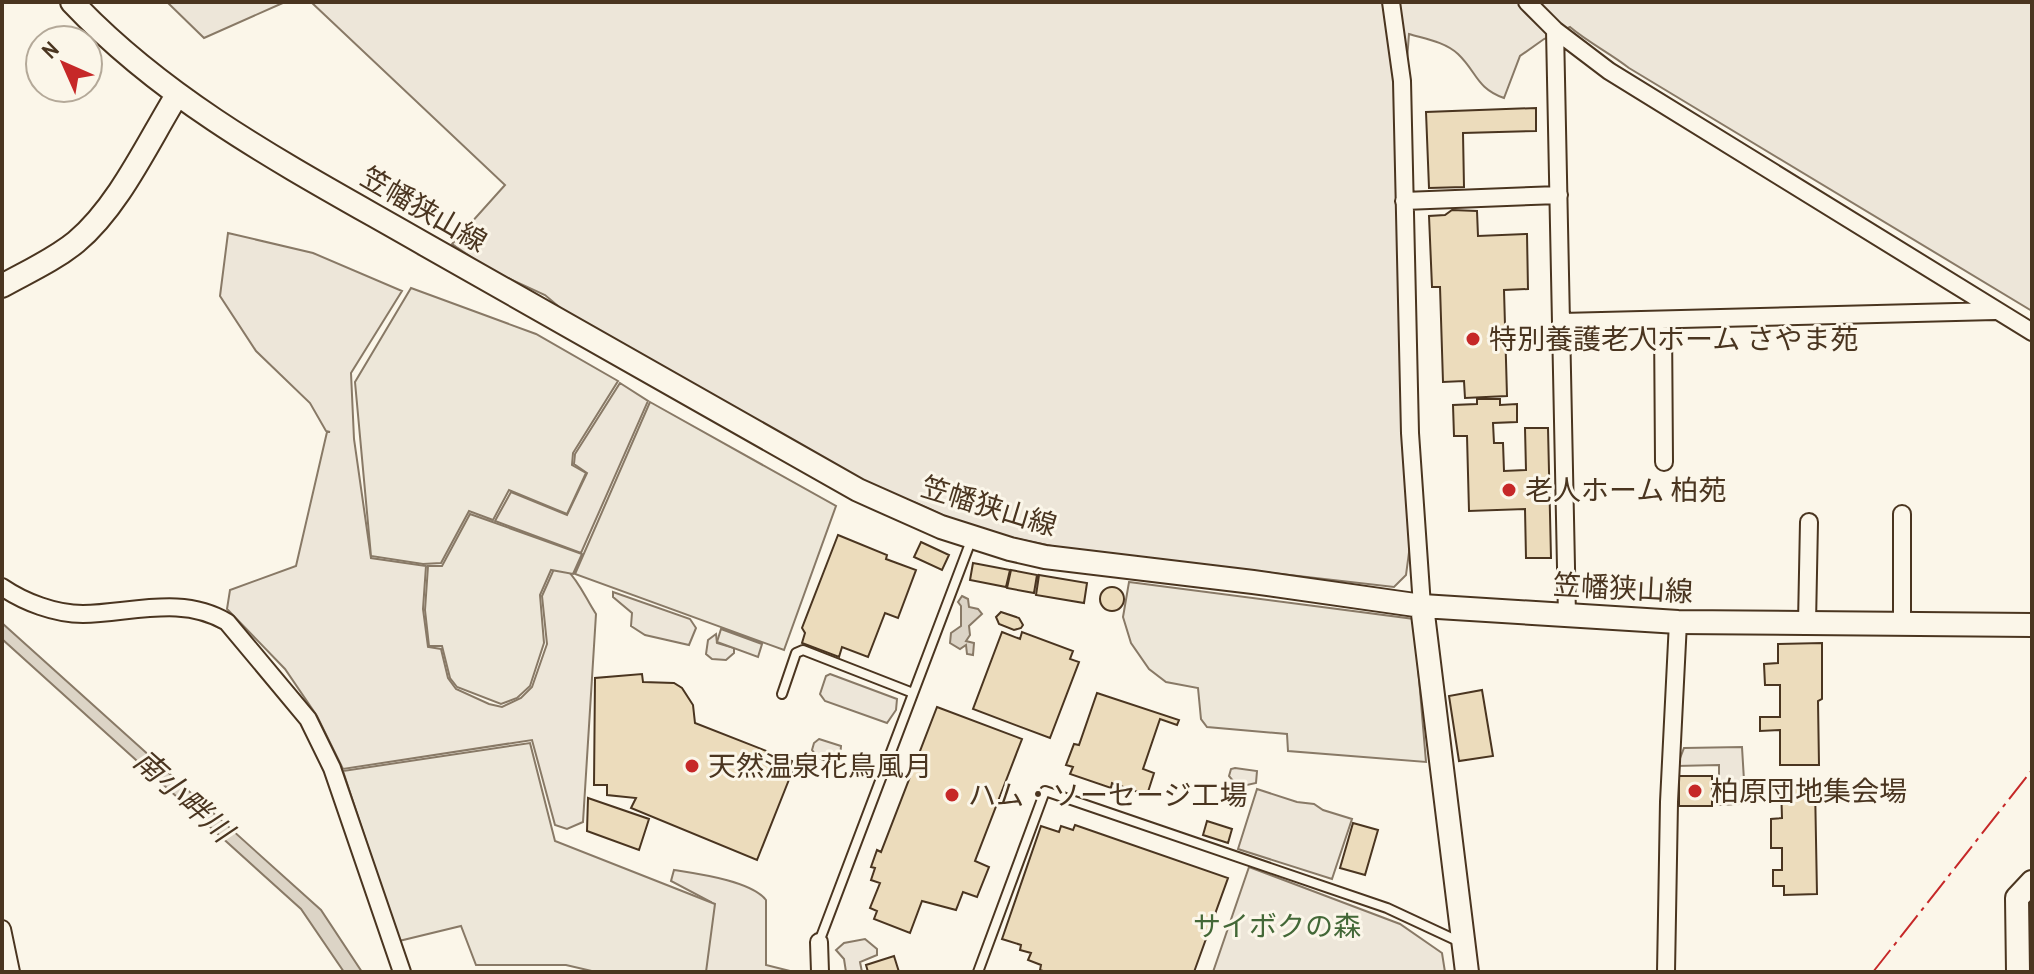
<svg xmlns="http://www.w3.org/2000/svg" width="2034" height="974" viewBox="0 0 2034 974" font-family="'Archivo Narrow','Noto Sans JP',sans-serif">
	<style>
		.green { fill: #ede6d9; stroke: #887966; stroke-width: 2 }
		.parking { fill: #ede7d9; stroke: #887966; stroke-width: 2 }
		.water { fill: #dcd4c6; stroke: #887966; stroke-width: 2 }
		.building { fill: #ecdcbc; stroke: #4a3520; stroke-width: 2 }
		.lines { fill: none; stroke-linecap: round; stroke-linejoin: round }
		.lane-casing { stroke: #4a3520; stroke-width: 12 }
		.street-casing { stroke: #4a3520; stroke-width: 20 }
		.secondary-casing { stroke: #4a3520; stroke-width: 26 }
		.lane { stroke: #fbf6e9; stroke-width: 8 }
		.street { stroke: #fbf6e9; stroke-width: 16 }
		.secondary { stroke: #fbf6e9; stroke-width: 22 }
		.power { stroke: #c62828; stroke-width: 2; stroke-dasharray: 28 6 4 6; stroke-linecap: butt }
		.poi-dot { fill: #c62828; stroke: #fbf6e9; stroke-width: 3 }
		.labels { text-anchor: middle; stroke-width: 6; stroke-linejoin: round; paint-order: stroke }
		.street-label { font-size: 28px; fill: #4a3520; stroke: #fbf6e9 }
		.poi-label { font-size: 28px; fill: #4a3520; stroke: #fbf6e9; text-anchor: start }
		.park-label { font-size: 28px; fill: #436837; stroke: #fbf6e9 }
		.water-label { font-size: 30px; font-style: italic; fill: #4a3520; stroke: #fbf6e9 }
	</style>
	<rect width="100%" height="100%" fill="#fbf6e9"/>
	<path class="green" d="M167,2H285L204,38Z
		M311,2H2032V311L1629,68C1610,53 1589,43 1570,27L1544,39L1520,56L1504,98C1476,88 1477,72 1458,54C1445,42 1426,39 1409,34L1407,60L1410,545L1406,575L1394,587L1071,550L976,530L916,503L876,490L794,445L760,422L576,321L545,295L490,270L452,244L505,185Z
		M228,233L313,253L402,291L351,373L354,439L371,558L426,566L423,609L428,647L441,649L448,678L456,689L489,704L502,707L521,698L532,687L547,644L542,596L554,569H566C579,581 586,599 596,614L583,822L567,829L555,825L532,740L343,769L317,716L285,669L227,609L230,590L296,566L327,432H330L326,431L310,403L256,351L220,296Z
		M620,383L648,401L581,553L495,521L511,492L567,515L587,473L574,464L575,454Z
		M613,592L690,619L696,628L689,645L645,635L631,626L632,613L613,597Z
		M716,634L717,643L734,648V653L726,660L712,659L706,654L708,640Z
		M830,674L897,699L896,710L887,723L825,701L820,694L826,676Z
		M819,739L841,746L840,757C826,762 821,763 812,750L814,743Z
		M1742,747L1745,797L1739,804L1719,805V765L1677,766L1684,748Z
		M1235,768L1257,771L1256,783L1238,787L1229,776L1231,769Z
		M1257,789L1297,802L1314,804L1323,810L1352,819L1332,879L1238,849Z
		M1249,867L1400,924L1442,953L1445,972H1213Z
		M674,870C699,874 751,881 766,900V965L794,972H701L711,902L671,881Z
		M865,939L877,949V955L860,962L862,972H846L844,959L836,950L844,943Z"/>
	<path class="parking" d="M411,288L536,334L618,381L573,453L572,465L586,473L567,514L509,490L493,520L469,511L441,563L423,564L371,556L355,382Z
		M650,402L836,506L784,650L575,574Z
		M470,514L582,554L573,574L551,570L540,595L544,643L530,686L517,698L501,704L457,687L450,678L442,646H429L425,610L428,566H442Z
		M1129,582L1414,619L1426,762L1288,751L1287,734L1207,727L1201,719L1198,688L1166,682L1149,669L1131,643L1123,617Z
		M721,629L762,644L758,657L717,642Z
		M530,743L555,841L715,904L706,972H596L566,965H476L461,926L399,941L343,771Z"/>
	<path class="water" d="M962,596L968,599L969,607L978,609L982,614L969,626L970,635L966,641L974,643L973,655L967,654L966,645L960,649L950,643L951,633L961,626V606L958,602Z
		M2,623L321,910L362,972H344L301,909L2,639Z"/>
	<path class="building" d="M1536,108V131L1463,133L1464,187L1429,188L1426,112Z
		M1452,210L1477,211L1478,236L1527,234L1528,289L1504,290L1507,396L1465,398L1464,381L1443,382L1440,287H1432L1429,216L1445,215Z
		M1477,399H1500V405L1517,404V422L1493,423L1494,443H1503L1504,471L1526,470L1525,428H1548L1551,558H1526L1525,509L1469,511L1467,436H1454L1453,405L1477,404Z
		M838,535L887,555L886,559L916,570L898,618L885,613L868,657L842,647L839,657L802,643L805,633L802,628Z
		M921,542L949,555L942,570L914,557Z
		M973,563L1010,570L1006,587L970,580Z
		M1011,570L1037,575L1034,593L1007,588Z
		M1039,575L1087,583L1084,603L1036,595Z
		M1100 599a12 12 0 1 1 24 0a12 12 0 1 1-24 0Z
		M1001,612L1019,618L1023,625L1021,628L1014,630L999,624L996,617Z
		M1002,632L1020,639L1022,632L1073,651L1070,659L1079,662L1050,738L973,709Z
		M1822,643V699L1818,701L1819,765H1780V730L1760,731V717H1780V685H1765L1764,664L1778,663V644Z
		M642,674L643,682L674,683L682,688L693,705L695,723L792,761L789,770L792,772L757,860L631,808L636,798L607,795V785H594L595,678Z
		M1482,690L1493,756L1459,761L1449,696Z
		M1097,693L1179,720L1177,725L1160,719L1143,769L1154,773L1147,795L1112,783L1111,788L1070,774L1073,767L1066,765L1074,744L1079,745Z
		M937,707L1022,739L975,861L989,867L977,897L963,892L956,910L922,901L910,933L874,919L877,911L870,908L880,883L871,880L875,868L871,867L877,850L881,852Z
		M1679,776H1712V806H1679Z
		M1815,785L1817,894L1784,895V886H1773V870H1782V848H1771V819L1782,818L1781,786Z
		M588,798L649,819L639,850L587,831Z
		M1207,821L1232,829L1228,843L1203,835Z
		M1353,823L1378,830L1365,875L1340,868Z
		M1075,825L1228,878L1194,972H1046L1040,970L1041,965L1028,960L1031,953L1020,950L1021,945L1002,939L1041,826L1059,832L1061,826L1073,830Z
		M894,956L899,972H868L866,965Z"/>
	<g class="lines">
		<defs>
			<path id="lane" d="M782,694L796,653L803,650L913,693
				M819,942L972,538
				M978,972L1045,791L1387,908L1460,942"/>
			<path id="street" d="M1391,2L1402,81L1410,433L1422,606
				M1527,2L1555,30L1609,71L2032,332
				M1555,30L1567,616
				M1404,201L1559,195
				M1663,320L1664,462
				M1562,322L1995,311
				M1902,514V624
				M2,587C24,602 55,614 83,614C132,613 182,595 227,622L308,719L332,768L402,972
				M1807,623L1809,522
				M2,929L11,972
				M819,942L820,972
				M1666,972L1669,802L1678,622"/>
			<path id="secondary" d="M72,2C172,108 301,173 426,245C569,327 713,409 858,490L941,527L1010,549L1045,557L1253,582L1422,606L1678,622L2032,625
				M2,286C27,272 54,260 76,242C119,206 148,142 177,95
				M1422,606L1467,972
				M2018,972L2017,898L2032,882"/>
		</defs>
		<use href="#lane" class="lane-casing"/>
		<use href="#street" class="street-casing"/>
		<use href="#secondary" class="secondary-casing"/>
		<use href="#lane" class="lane"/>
		<use href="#street" class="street"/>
		<use href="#secondary" class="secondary"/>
		<path class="power" d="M1873,972L2032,770"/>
	</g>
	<g class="poi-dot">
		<circle cx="1473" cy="339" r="8"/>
		<circle cx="1509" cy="490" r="8"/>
		<circle cx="692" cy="766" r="8"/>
		<circle cx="1695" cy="791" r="8"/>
		<circle cx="952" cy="795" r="8"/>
	</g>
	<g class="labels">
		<g class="street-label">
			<text transform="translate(424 209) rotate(30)" y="10">笠幡狭山線</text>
			<text transform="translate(989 506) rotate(17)" y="10">笠幡狭山線</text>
			<text transform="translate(1623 588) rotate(3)" y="10">笠幡狭山線</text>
		</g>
		<g class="poi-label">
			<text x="1489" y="349">特別養護老人ホーム さやま苑</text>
			<text x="1525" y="500">老人ホーム 柏苑</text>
			<text x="708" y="776">天然温泉花鳥風月</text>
			<text x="1711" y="801">柏原団地集会場</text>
			<text x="968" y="805">ハム・ソーセージ工場</text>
		</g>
		<g class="park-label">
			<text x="1277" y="936">サイボクの森</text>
		</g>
		<g class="water-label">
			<text transform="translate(183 796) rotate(42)" y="10">南小畔川</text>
		</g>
	</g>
	<rect width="2034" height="974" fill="none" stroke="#4a3520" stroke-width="8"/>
	<g transform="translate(64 64) rotate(315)"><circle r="38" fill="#fbf6e9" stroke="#b4a999" stroke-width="2"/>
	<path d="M0-6L14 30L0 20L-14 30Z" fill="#c62828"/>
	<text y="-12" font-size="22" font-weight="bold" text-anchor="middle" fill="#4a3520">N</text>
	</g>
</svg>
